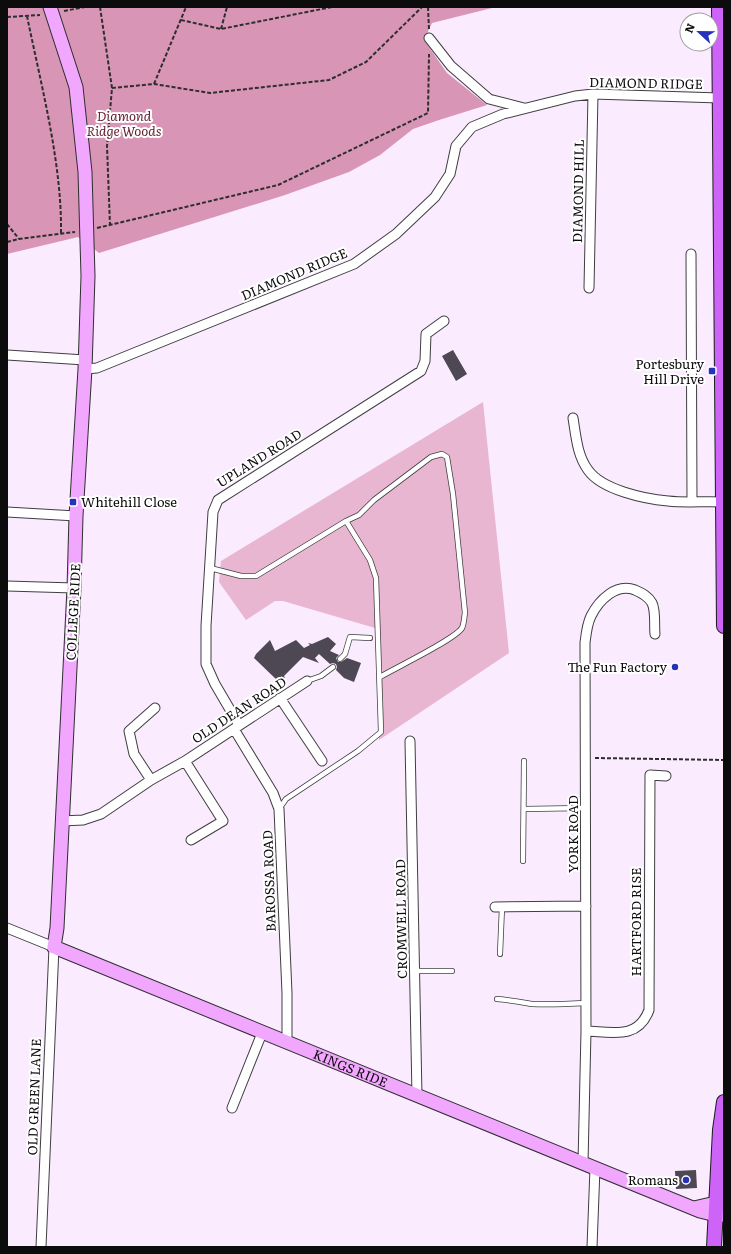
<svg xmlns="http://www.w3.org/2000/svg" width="731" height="1254" viewBox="0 0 731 1254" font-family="Literata,serif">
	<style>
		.green { fill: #e8b6d1 }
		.forest { fill: #d895b6 }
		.building { fill: #4d4854 }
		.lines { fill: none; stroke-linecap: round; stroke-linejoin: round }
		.lane-casing { stroke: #3f3f3f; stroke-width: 6 }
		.street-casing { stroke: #3f3f3f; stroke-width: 11 }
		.secondary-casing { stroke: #2e2e2e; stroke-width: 15 }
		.primary-casing { stroke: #1d1d1d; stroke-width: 16 }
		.path { stroke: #2e2e2e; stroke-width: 2; stroke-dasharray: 4 2; stroke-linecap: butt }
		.lane { stroke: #fff; stroke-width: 4.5 }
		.street { stroke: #fff; stroke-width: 9 }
		.secondary { stroke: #f2a7fe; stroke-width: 13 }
		.primary { stroke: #ce63f7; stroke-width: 14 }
		.poi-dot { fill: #2632b9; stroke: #fff; stroke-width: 1.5 }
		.labels { text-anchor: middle; stroke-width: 4; stroke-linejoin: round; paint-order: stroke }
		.street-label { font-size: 13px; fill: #0c0c0c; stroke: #fff }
		.park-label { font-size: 13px; font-style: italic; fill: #621e2e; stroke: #fff }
		.poi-label { font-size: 13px; fill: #0c0c0c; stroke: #fff; text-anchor: end }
	</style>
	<rect width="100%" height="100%" fill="#faebff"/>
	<path class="green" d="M483,402L509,653L379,740L375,628L283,601H275L246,620L219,582L221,561Z"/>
	<path class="forest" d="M7,7H496L432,23L424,40L447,73L487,105L439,120L413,129L380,155L349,172L285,195L99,253L78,237L7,254Z"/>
	<path class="building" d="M453,350L467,374L456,381L442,356Z
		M328,637L336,644L330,651L339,655L336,658L338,662H341L347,658L361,663L354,682L344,678L336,670L337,667L336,664L333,663L330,664L319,654L315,658L319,663L303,657L284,676L285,678L280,683L254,658L256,654L270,640L275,651L296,640L304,648L310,645L308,643L312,644Z
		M696,1170L697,1188L676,1189L675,1171Z"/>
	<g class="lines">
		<defs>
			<path id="lane" d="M346,521L359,515L374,500L431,457L442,454L447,457L453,494L465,613C464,618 464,624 462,628C454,640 395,668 380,677
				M210,568L241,576H256L346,521L370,560L376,578L381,732L358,751L286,799L279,809
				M340,659L345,654L350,637L370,638
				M307,681L321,676L333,667
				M524,809L586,808
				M523,861L524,761
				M500,954L502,907
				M415,971H452
				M497,999C509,1000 520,1002 532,1004C550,1005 568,1004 586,1003"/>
			<path id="street" d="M429,38L451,66L489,99L524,108
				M691,254L692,501
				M589,288L593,94
				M7,355L85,360
				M85,369L97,368L354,264L396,234L435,197L450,174L456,146L472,127L503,114L575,96L593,94L720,98
				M573,418C576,436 577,455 588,470C602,490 645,499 668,501C686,503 705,501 723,502
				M7,512L76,516
				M7,586L74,588
				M280,698L322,761
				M239,725L215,684L206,664V626L213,512L218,500L421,371L425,361L426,334L444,321
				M234,729L273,793L279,809L287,993V1043
				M410,741L417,1096
				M185,761L223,821L191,840
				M151,780L134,754L129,731L155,708
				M62,821L83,820L101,814L151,780L185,761L307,681
				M495,907L586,906
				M7,928L54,947L41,1247
				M586,1031C612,1032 638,1040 649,1010L650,775L666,776
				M232,1108L262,1033
				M583,1163L586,1031L585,643C586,634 587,624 591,616C599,600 616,583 635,590C642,593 648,596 652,603C656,611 654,625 655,634
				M592,1247L595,1168"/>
			<g id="secondary">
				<path id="s1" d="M50,7L76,87L85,172L88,276L85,369L76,516L74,588L57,928L54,947L700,1211L716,1215H724"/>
				<path d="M694,1208L724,1201"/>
			</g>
			<path id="primary" d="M719,7L724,626
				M714,1247L720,1130L724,1102"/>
		</defs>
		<use href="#lane" class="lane-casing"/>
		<use href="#street" class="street-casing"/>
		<use href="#secondary" class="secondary-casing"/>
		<use href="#primary" class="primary-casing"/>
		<path class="path" d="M100,7L112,88L107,146L110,225
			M428,7L429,30
			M64,11L85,7
			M27,16C41,85 62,163 61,233
			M7,17L40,15
			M181,20L221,29L332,7
			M221,29L227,7
			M154,84L186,7
			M112,88L154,84L210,93L329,80L366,62L422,7
			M7,224L19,239
			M97,228L278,185L428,113L429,54
			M7,242L19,239L75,232
			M595,758L724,760"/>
		<use href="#lane" class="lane"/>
		<use href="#street" class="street"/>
		<use href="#secondary" class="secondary"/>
		<use href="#primary" class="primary"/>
	</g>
	<g class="poi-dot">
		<rect x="708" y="367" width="8" height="8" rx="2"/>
		<rect x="69" y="498" width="8" height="8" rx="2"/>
		<circle cx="675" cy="667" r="4"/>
		<circle cx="686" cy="1180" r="4"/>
	</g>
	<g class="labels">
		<g class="street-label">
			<text transform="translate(646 83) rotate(1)" y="5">DIAMOND RIDGE</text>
			<text transform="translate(578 191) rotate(-89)" y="5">DIAMOND HILL</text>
			<text transform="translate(294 274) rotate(-23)" y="5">DIAMOND RIDGE</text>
			<text transform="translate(259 458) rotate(-32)" y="5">UPLAND ROAD</text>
			<text transform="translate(73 612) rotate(-87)" y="5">COLLEGE RIDE</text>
			<text transform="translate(239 710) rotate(-33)" y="5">OLD DEAN ROAD</text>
			<text transform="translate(573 834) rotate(-90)" y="5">YORK ROAD</text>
			<text transform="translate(269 881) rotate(-92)" y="5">BAROSSA ROAD</text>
			<text transform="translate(401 919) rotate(-91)" y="5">CROMWELL ROAD</text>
			<text transform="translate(636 922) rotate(-90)" y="5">HARTFORD RISE</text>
			<text dy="5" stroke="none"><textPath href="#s1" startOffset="1266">KINGS RIDE</textPath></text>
			<text transform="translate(34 1097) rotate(-88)" y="5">OLD GREEN LANE</text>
		</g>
		<g class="park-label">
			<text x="124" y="121">Diamond<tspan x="124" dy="15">Ridge Woods</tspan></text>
		</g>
		<g class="poi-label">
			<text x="704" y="369">Portesbury<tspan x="704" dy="15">Hill Drive</tspan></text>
			<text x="81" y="507" text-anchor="start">Whitehill Close</text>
			<text x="667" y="672">The Fun Factory</text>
			<text x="678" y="1185">Romans</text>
		</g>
	</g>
	<rect width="731" height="1254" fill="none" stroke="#0c0c0c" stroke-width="16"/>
	<g transform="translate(699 32) rotate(292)"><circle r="19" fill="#ffffff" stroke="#9e9e9e"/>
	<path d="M0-3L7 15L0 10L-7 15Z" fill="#2632b9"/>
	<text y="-6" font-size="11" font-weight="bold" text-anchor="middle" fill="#0c0c0c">N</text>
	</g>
</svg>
